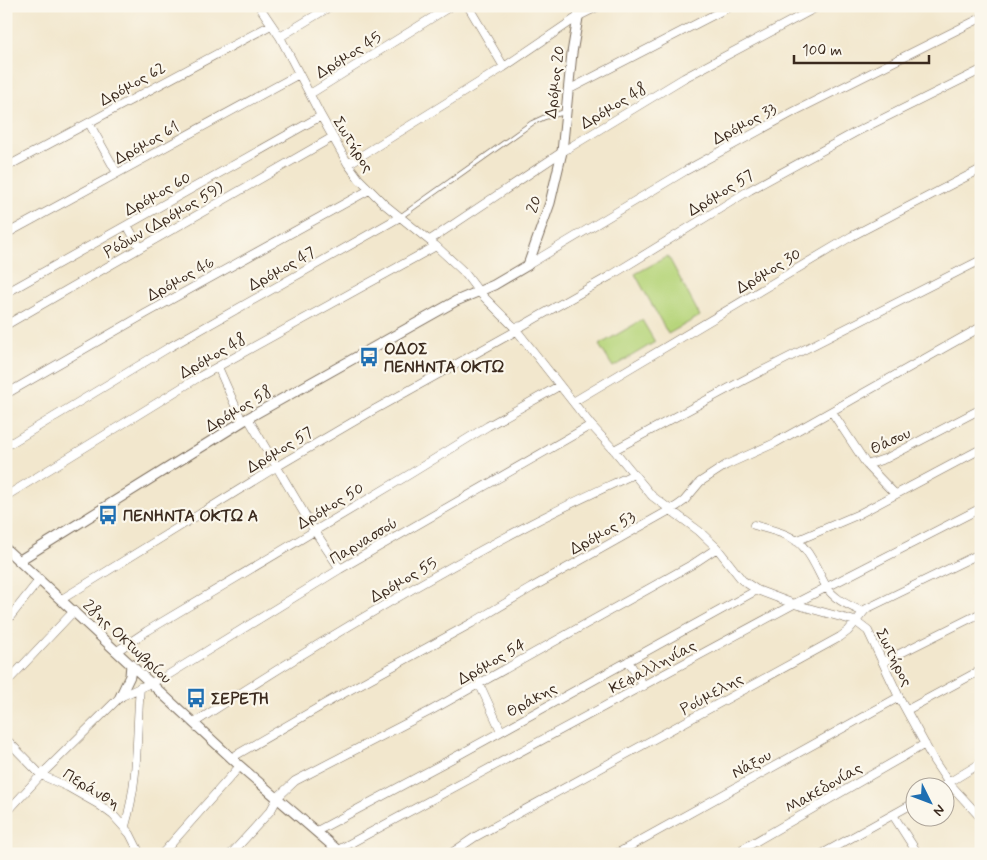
<svg xmlns="http://www.w3.org/2000/svg" width="987" height="860" viewBox="0 0 987 860" font-family="Mynerve,sans-serif">
	<style>
		.garden { fill: #b7d57c; stroke: #79804d }
		.lines { fill: none; stroke-linecap: round; stroke-linejoin: round }
		.service-casing { stroke: #7b6c5b; stroke-width: 5.5 }
		.minor-casing { stroke: #7b6c5b; stroke-width: 9 }
		.tertiary-casing { stroke: #7b6c5b; stroke-width: 11 }
		.service { stroke: #fff; stroke-width: 4 }
		.minor { stroke: #fff; stroke-width: 8 }
		.tertiary { stroke: #fff; stroke-width: 9 }
		.labels { text-anchor: middle; stroke-width: 4.5; stroke-linejoin: round; paint-order: stroke }
		.street-label { font-size: 16px; fill: #3b2a1e; stroke: #fbf7ec }
		.poi-label { font-size: 16px; font-weight: bold; fill: #3b2a1e; stroke: #fbf7ec; text-anchor: start }
	</style>
	<rect width="100%" height="100%" fill="#fbf7ec"/>
	<filter id="ink" filterUnits="userSpaceOnUse"><feTurbulence type="fractalNoise" baseFrequency=".02" numOctaves="2"/><feDisplacementMap in="SourceGraphic" scale="10" xChannelSelector="R" yChannelSelector="G"/><feConvolveMatrix kernelMatrix="1 2 1 2 8 2 1 2 1" color-interpolation-filters="sRGB"/></filter>
	<filter id="wash" filterUnits="userSpaceOnUse"><feTurbulence type="fractalNoise" baseFrequency=".0096" numOctaves="4" result="noise"/><feDisplacementMap in="SourceGraphic" scale="20" xChannelSelector="R" yChannelSelector="G"/><feGaussianBlur stdDeviation="1.12" result="paint"/><feColorMatrix in="noise" values="0 0 0 0 0 0 0 0 0 0 0 0 0 0 0 0 0 1.4 0 .05"/><feComposite in="paint" operator="in"/></filter>
	<g filter="url(#wash)">
		<rect width="100%" height="100%" fill="#f2e7cd"/>
		<path class="garden" d="M668,256L700,316L668,334L635,274Z
			M642,320L655,342L613,367L599,345Z"/>
	</g>
	<g filter="url(#ink)">
		<g class="lines">
			<defs>
				<path id="service" d="M400,217L532,123L545,117L566,112"/>
				<path id="minor" d="M259,6L280,37L321,116L348,164L359,179L384,204L436,246L464,272L479,292L514,327L591,425L614,450L652,496L699,531L717,548L742,580L757,590L794,604L855,621L868,631L899,697L934,761L948,782L981,818
					M468,6L504,67
					M280,37L331,6
					M568,90L731,6
					M310,94L451,6
					M89,123L117,173
					M348,164L504,67L579,16L599,6
					M6,167L271,25
					M127,225L140,248
					M6,234L299,74
					M430,240L562,152L684,78L819,6
					M528,265L685,171L795,111L981,18
					M6,293L321,116
					M6,325L333,137
					M514,327L522,326L610,276L750,190L856,132L981,70
					M218,367L242,421
					M6,394L145,314L369,190
					M573,402L852,236L981,169
					M832,412L867,465L887,458L981,409
					M248,418L314,530L340,569
					M6,446L168,348L400,217
					M614,450L744,380L981,260
					M867,465L895,494
					M6,496L199,377L436,246
					M754,525C771,530 794,534 805,549C814,560 819,574 826,586C833,599 850,606 863,612
					M796,541L857,515L981,449
					M62,599L276,467L370,412L516,331
					M6,622L40,579
					M117,651L147,631L410,474L488,426L559,386
					M628,661L644,686
					M883,662L981,613
					M6,683L74,611
					M479,683L501,731
					M907,710L981,670
					M194,723C300,654 409,588 521,529C558,509 596,492 634,474
					M6,739L41,775L68,787L98,804L113,815L130,834L140,854
					M231,758L335,698L472,623L531,588L677,506L684,501L700,482L726,465L775,443L981,327
					M940,788L981,763
					M6,813L41,775L120,697L168,675L340,569L591,425
					M893,815L918,854
					M125,826C139,779 136,735 140,687
					M317,831L455,757L757,590
					M162,854L240,766
					M231,854L271,810L278,797L295,781L432,710L693,564L717,548
					M335,854L338,850L794,604L981,508
					M450,854L475,837L840,637L848,631L866,609L981,553
					M616,854L899,697
					M734,854L925,744
					M822,854L914,803"/>
				<path id="tertiary" d="M6,549L240,766L342,854
					M20,560L248,418L456,301L494,285L528,265L550,203L562,152L572,53L580,6
					M120,697L130,676L131,664"/>
			</defs>
			<use href="#service" class="service-casing"/>
			<use href="#minor" class="minor-casing"/>
			<use href="#tertiary" class="tertiary-casing"/>
			<use href="#service" class="service"/>
			<use href="#minor" class="minor"/>
			<use href="#tertiary" class="tertiary"/>
		</g>
	</g>
	<defs>
		<symbol id="bus-bare" viewBox="-9 -9 18 18"><path d="M-5-6H5V4H4V6H2V4H-2V6H-4V4H-5ZM-3.5-4V0h7V-4ZM-3.5 1.2v1.5H-2V1.2ZM2 1.2v1.5H3.5V1.2Z" fill="#1f6fb2" stroke="#fbf7ec" stroke-width="2.5" paint-order="stroke"/></symbol>
	</defs>
	<g fill-rule="evenodd">
		<use href="#bus-bare" x="355" y="343" width="28" height="28"/>
		<use href="#bus-bare" x="94" y="501" width="28" height="28"/>
		<use href="#bus-bare" x="182" y="684" width="28" height="28"/>
	</g>
	<g class="labels">
		<g class="street-label">
			<text transform="translate(348 54) rotate(-32)" y="6">Δρόμος 45</text>
			<text transform="translate(554 82) rotate(-83)" y="6">Δρόμος 20</text>
			<text transform="translate(132 83) rotate(-29)" y="6">Δρόμος 62</text>
			<text transform="translate(613 105) rotate(-31)" y="6">Δρόμος 48</text>
			<text transform="translate(744 123) rotate(-28)" y="6">Δρόμος 33</text>
			<text transform="translate(146 142) rotate(-29)" y="6">Δρόμος 61</text>
			<text transform="translate(354 144) rotate(58)" y="6">Σωτήρος</text>
			<text transform="translate(720 192) rotate(-31)" y="6">Δρόμος 57</text>
			<text transform="translate(157 193) rotate(-29)" y="6">Δρόμος 60</text>
			<text transform="translate(533 204) rotate(-71)" y="6">20</text>
			<text transform="translate(163 219) rotate(-30)" y="6">Ρόδων (Δρόμος 59)</text>
			<text transform="translate(281 268) rotate(-29)" y="6">Δρόμος 47</text>
			<text transform="translate(768 270) rotate(-31)" y="6">Δρόμος 30</text>
			<text transform="translate(180 278) rotate(-29)" y="6">Δρόμος 46</text>
			<text transform="translate(212 355) rotate(-30)" y="6">Δρόμος 48</text>
			<text transform="translate(238 408) rotate(-31)" y="6">Δρόμος 58</text>
			<text transform="translate(890 440) rotate(-25)" y="6">Θάσου</text>
			<text transform="translate(279 449) rotate(-31)" y="6">Δρόμος 57</text>
			<text transform="translate(330 505) rotate(-31)" y="6">Δρόμος 50</text>
			<text transform="translate(602 532) rotate(-29)" y="6">Δρόμος 53</text>
			<text transform="translate(363 540) rotate(-31)" y="6">Παρνασσού</text>
			<text transform="translate(403 579) rotate(-30)" y="6">Δρόμος 55</text>
			<text transform="translate(128 641) rotate(43)" y="6">28ης Οκτωβρίου</text>
			<text transform="translate(895 657) rotate(63)" y="6">Σωτήρος</text>
			<text transform="translate(491 661) rotate(-30)" y="6">Δρόμος 54</text>
			<text transform="translate(652 666) rotate(-28)" y="6">Κεφαλληνίας</text>
			<text transform="translate(711 693) rotate(-29)" y="6">Ρούμελης</text>
			<text transform="translate(531 699) rotate(-29)" y="6">Θράκης</text>
			<text transform="translate(751 763) rotate(-29)" y="6">Νάξου</text>
			<text transform="translate(823 787) rotate(-30)" y="6">Μακεδονίας</text>
			<text transform="translate(92 788) rotate(31)" y="6">Περάνθη</text>
		</g>
		<g class="poi-label">
			<text x="384" y="354">ΟΔΟΣ<tspan x="384" dy="18">ΠΕΝΗΝΤΑ ΟΚΤΩ</tspan></text>
			<text x="123" y="521">ΠΕΝΗΝΤΑ ΟΚΤΩ Α</text>
			<text x="211" y="704">ΣΕΡΕΤΗ</text>
		</g>
	</g>
	<rect width="987" height="860" fill="none" stroke="#fbf7ec" stroke-width="25"/>
	<g transform="translate(930 802) rotate(132)"><circle r="24" fill="#fbf7ec" stroke="#aea59a"/>
	<path d="M0-4L9 19L0 12L-9 19Z" fill="#1f6fb2"/>
	<text y="-8" font-size="14" font-weight="bold" text-anchor="middle" fill="#3b2a1e">N</text>
	</g>
	<path d="M794 55v8h135v-8" fill="none" stroke="#3b2a1e" stroke-width="2.5"/>
	<text x="802" y="55" font-size="15" fill="#3b2a1e" stroke="#fbf7ec" stroke-width="4" paint-order="stroke">100 m</text>
</svg>
